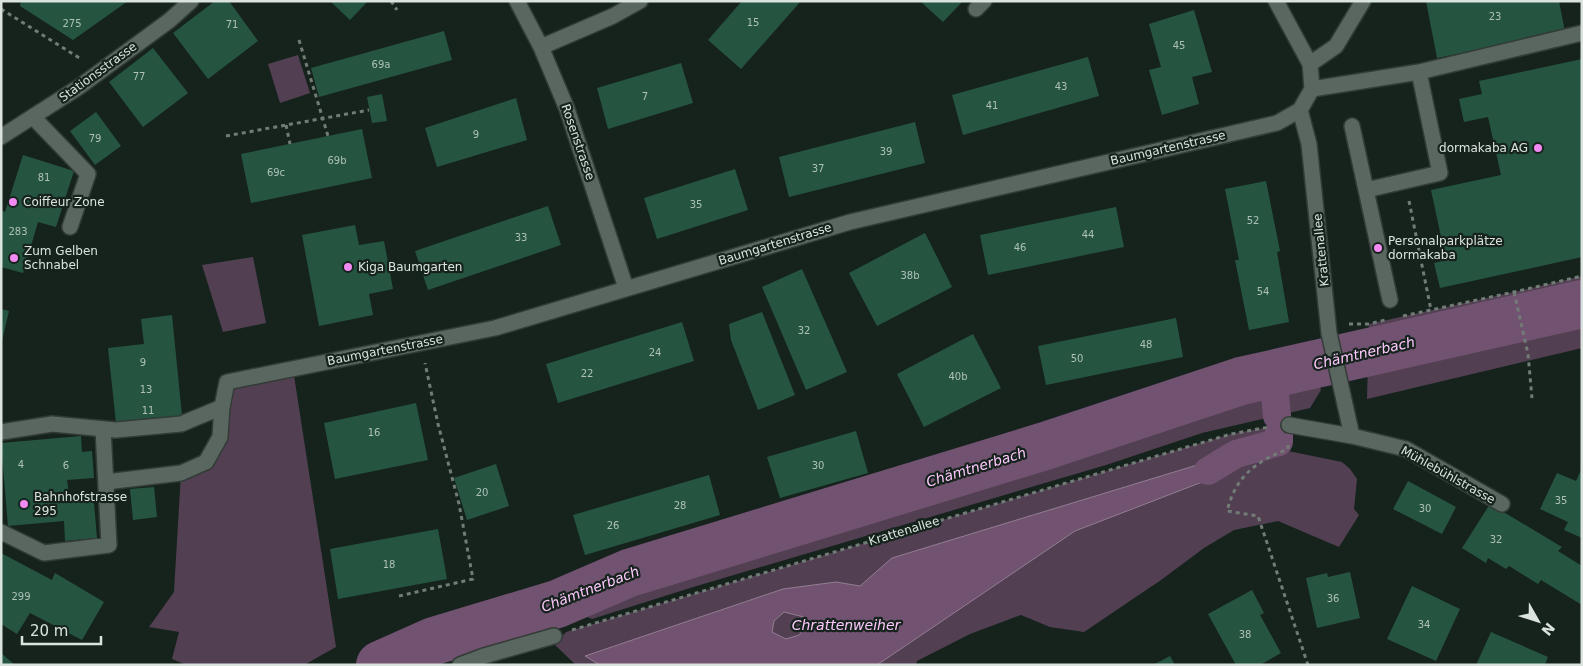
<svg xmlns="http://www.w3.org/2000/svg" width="1583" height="666" viewBox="0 0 1583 666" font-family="'DejaVu Sans',sans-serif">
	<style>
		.green { fill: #524052 }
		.water { fill: #725271; stroke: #927e92; fill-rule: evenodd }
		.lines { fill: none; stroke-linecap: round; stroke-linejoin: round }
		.canal { stroke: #725271; stroke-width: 28 }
		.river { stroke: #725271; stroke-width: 48 }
		.building { fill: #255541 }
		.service-casing { stroke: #333b37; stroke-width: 18 }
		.minor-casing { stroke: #333b37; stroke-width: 18 }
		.tertiary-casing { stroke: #333b37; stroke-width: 18 }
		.path { stroke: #727c77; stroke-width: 3; stroke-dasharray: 4 4; stroke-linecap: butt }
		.service { stroke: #596760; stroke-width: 15 }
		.minor { stroke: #596760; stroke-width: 15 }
		.tertiary { stroke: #596760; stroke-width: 15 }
		.poi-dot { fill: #f28af3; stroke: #16231d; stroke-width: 2 }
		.labels { text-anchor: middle; stroke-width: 4.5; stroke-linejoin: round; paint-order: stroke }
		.number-label { font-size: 10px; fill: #aec0b8 }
		.street-label { font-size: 12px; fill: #dbe3df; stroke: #16231d }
		.poi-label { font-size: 12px; fill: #dbe3df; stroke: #16231d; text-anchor: start }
		.water-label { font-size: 14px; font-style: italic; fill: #ffc8fe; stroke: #16231d }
	</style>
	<rect width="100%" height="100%" fill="#16231d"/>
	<path class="green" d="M298,55L310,93L280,103L268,64Z
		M253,257L266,323L223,332L202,265Z
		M1582,276V348L1367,399L1369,324L1514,292Z
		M1313,365L1321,390L1310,408L1202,433L1106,465L690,588L592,619L557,604L629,573L1045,446L1241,381Z
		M293,369L336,647L304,665H187L172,659L179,632L149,627L174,592L181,473L206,462L227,382Z
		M1280,425H1289L1288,451L1342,462L1350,469L1357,479L1354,509L1359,515L1339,547L1278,521L1234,530L1204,548L1161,580L1084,632L1050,627L1021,615L970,634L917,661L916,665H576L555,645L566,632L1231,434Z"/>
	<path class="water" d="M1207,462L1210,479L1075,531L877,665H600L585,656L783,589L836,582L860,586L892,558ZM784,612L804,617L806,627L799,635L786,639L772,632L774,621Z"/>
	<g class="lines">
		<path class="canal" d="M1273,374L1277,416
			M1208,471L1236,454L1279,442V433"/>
		<path class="river" d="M380,665L434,641L557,604L629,573L1045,446L1241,381L1582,304"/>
	</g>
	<path class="building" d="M21,1H128L73,40L20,6Z
		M215,1H229L258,41L208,79L173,33Z
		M330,1H368L350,20Z
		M742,1H801L741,69L708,40Z
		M920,1H963L943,22Z
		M1426,1H1559L1565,32L1437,58Z
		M1194,10L1212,72L1192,77L1199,104L1162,115L1149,70L1161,67L1149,24Z
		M444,31L452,60L319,97L311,68Z
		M153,48L188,93L143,127L109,82Z
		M1088,57L1099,96L963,135L952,95Z
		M1582,59V257L1440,288L1434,263L1446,260L1431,190L1501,175L1488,117L1464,122L1459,99L1482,94L1479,81Z
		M681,63L693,103L608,129L597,88Z
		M382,94L387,121L372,123L367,97Z
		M516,98L527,140L437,167L425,128Z
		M96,112L121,146L95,165L70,131Z
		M915,122L925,163L789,197L779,157Z
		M362,129L372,178L251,203L241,154Z
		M23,155L74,171L56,227L38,222L23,273L1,267V210L5,212Z
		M735,169L748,210L657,239L644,198Z
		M1266,181L1280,251L1277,252L1289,322L1249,330L1235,260H1239L1225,189Z
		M548,206L561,245L428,290L415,251Z
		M1116,207L1124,247L988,275L980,235Z
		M355,225L359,245L384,241L393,289L369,294L373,315L319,326L302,235Z
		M925,233L952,287L877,326L849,273Z
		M802,269L847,372L806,390L762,287Z
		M1,309L9,311L2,341L1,340Z
		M762,312L795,395L758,410L731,340L729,324Z
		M172,315L182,416L116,423L108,348L144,344L141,319Z
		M1176,318L1183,357L1046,385L1038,346Z
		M682,322L694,361L558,403L546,364Z
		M973,334L1001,388L924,427L897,374Z
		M416,403L428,460L335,479L324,423Z
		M856,431L868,473L780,498L767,457Z
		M81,436L82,452L92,451L94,478L67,480L69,494L93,492L97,538L65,541L64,521L8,526L1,443Z
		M496,464L509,506L467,520L454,478Z
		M1582,468V538L1564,530L1568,522L1540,509L1557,473L1576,481Z
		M709,475L720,515L585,555L573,515Z
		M1408,481L1456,507L1442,534L1393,509Z
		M154,487L157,517L133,520L130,489Z
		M1490,504L1562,547L1558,551L1582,566V605L1541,580L1538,584L1509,566L1506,569L1488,558L1486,563L1462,548Z
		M438,529L447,579L338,599L330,549Z
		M1,553L52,580L55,573L104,602L82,640L30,613L17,634L1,624Z
		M1350,572L1360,618L1317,628L1306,578L1327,573L1328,577Z
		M1412,586L1460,609L1436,661L1387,639Z
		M1252,590L1264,613L1260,615L1281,653L1260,665H1236L1208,614Z
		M1491,632L1548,657L1545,665H1476Z
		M1,653L15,665H1Z
		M1170,656L1175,665H1153Z"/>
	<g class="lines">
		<defs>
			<path id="service" d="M976,9L984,1
				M1312,89L1419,72L1582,33
				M33,117L88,174L70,227
				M1352,126L1366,190
				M1390,300L1366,190L1440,173L1419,72
				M1,432L52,424L116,430L181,424L222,407L220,437L206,462L181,473L106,482
				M1,532L44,553L109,545L103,429"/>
			<path id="minor" d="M517,1L541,47L567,109L626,288
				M541,47L613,16L640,1
				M1310,64L1336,46L1363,1
				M1300,110L1309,144L1329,333L1352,436
				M222,407L227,382L495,328L850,222L1277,123L1300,110L1312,89L1310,64L1276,1
				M1289,425L1352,436L1406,449L1502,504
				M460,665L484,656L554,636"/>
			<path id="tertiary" d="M1,137L79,87L170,20L191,1"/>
		</defs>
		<use href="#service" class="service-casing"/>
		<use href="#minor" class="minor-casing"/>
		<use href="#tertiary" class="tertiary-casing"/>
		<path class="path" d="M391,1L397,10
			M1,9L81,59
			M299,40L328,136
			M286,125L290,144
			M226,136L369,110
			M1409,201L1431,310
			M1514,292L1528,354L1532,398
			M1403,316L1514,292L1582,276
			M1349,324H1369L1385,320
			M1288,445V449C1255,462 1236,476 1227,511L1258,516L1308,665
			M399,596L473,579L459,504L438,424L425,363
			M572,630L1231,434L1269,427"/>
		<use href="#service" class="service"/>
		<use href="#minor" class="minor"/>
		<use href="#tertiary" class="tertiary"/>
	</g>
	<g class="poi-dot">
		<circle cx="1538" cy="148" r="5"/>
		<circle cx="13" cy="202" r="5"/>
		<circle cx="1378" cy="248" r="5"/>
		<circle cx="14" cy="258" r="5"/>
		<circle cx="348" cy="267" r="5"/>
		<circle cx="24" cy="504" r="5"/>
	</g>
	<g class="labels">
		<g class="number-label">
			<text x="1495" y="20">23</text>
			<text x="753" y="26">15</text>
			<text x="72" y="27">275</text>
			<text x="232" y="28">71</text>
			<text x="1179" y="49">45</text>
			<text x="381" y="68">69a</text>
			<text x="139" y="80">77</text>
			<text x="1061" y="90">43</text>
			<text x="645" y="100">7</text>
			<text x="992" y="109">41</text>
			<text x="476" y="138">9</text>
			<text x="95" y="142">79</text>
			<text x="886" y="155">39</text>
			<text x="337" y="164">69b</text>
			<text x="818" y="172">37</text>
			<text x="276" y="176">69c</text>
			<text x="44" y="181">81</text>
			<text x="696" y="208">35</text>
			<text x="1253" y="224">52</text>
			<text x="18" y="235">283</text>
			<text x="1088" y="238">44</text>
			<text x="521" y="241">33</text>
			<text x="1020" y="251">46</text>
			<text x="910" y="279">38b</text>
			<text x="1263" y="295">54</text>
			<text x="804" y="334">32</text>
			<text x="1146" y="348">48</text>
			<text x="655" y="356">24</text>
			<text x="1077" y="362">50</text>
			<text x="143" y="366">9</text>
			<text x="587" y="377">22</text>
			<text x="958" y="380">40b</text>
			<text x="146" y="393">13</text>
			<text x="148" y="414">11</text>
			<text x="374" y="436">16</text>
			<text x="21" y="468">4</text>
			<text x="66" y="469">6</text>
			<text x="818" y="469">30</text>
			<text x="482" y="496">20</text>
			<text x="1561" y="504">35</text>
			<text x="680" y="509">28</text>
			<text x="1425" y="512">30</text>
			<text x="613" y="529">26</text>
			<text x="1496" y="543">32</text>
			<text x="389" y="568">18</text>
			<text x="21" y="600">299</text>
			<text x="1333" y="602">36</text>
			<text x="1424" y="628">34</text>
			<text x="1245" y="638">38</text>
		</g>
		<g class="street-label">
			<text transform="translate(98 72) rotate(-36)" y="4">Stationsstrasse</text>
			<text transform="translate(578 142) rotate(71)" y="4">Rosenstrasse</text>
			<text transform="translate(1168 148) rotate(-13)" y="4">Baumgartenstrasse</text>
			<text transform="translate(775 244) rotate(-17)" y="4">Baumgartenstrasse</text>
			<text transform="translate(1321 250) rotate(-96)" y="4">Krattenallee</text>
			<text transform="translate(385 350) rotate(-11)" y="4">Baumgartenstrasse</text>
			<text transform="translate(1448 475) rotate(29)" y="4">Mühlebühlstrasse</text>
			<text transform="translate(904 531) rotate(-17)" y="4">Krattenallee</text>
		</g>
		<g class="poi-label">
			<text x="1528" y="152" text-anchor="end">dormakaba AG</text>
			<text x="23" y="206">Coiffeur Zone</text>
			<text x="1388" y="245">Personalparkplätze<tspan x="1388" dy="14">dormakaba</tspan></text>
			<text x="24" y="255">Zum Gelben<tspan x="24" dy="14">Schnabel</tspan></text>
			<text x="358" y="271">Kiga Baumgarten</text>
			<text x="34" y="501">Bahnhofstrasse<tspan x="34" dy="14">295</tspan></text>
		</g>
		<g class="water-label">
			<text transform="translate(1364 353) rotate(-13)" y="5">Chämtnerbach</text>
			<text transform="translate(976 467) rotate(-17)" y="5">Chämtnerbach</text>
			<text transform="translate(590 589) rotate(-21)" y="5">Chämtnerbach</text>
			<text x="846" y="630">Chrattenweiher</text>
		</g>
	</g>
	<rect width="1583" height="666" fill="none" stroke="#dbe3df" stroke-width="5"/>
	<g transform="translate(1538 621) rotate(129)" stroke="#16231d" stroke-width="4" paint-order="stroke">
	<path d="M0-4L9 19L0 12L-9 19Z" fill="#dbe3df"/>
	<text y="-8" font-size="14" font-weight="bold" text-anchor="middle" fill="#dbe3df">N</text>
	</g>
	<path d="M22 636v8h79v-8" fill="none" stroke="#dbe3df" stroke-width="2.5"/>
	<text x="30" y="636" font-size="15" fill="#dbe3df" stroke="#16231d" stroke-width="4" paint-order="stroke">20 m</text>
</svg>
